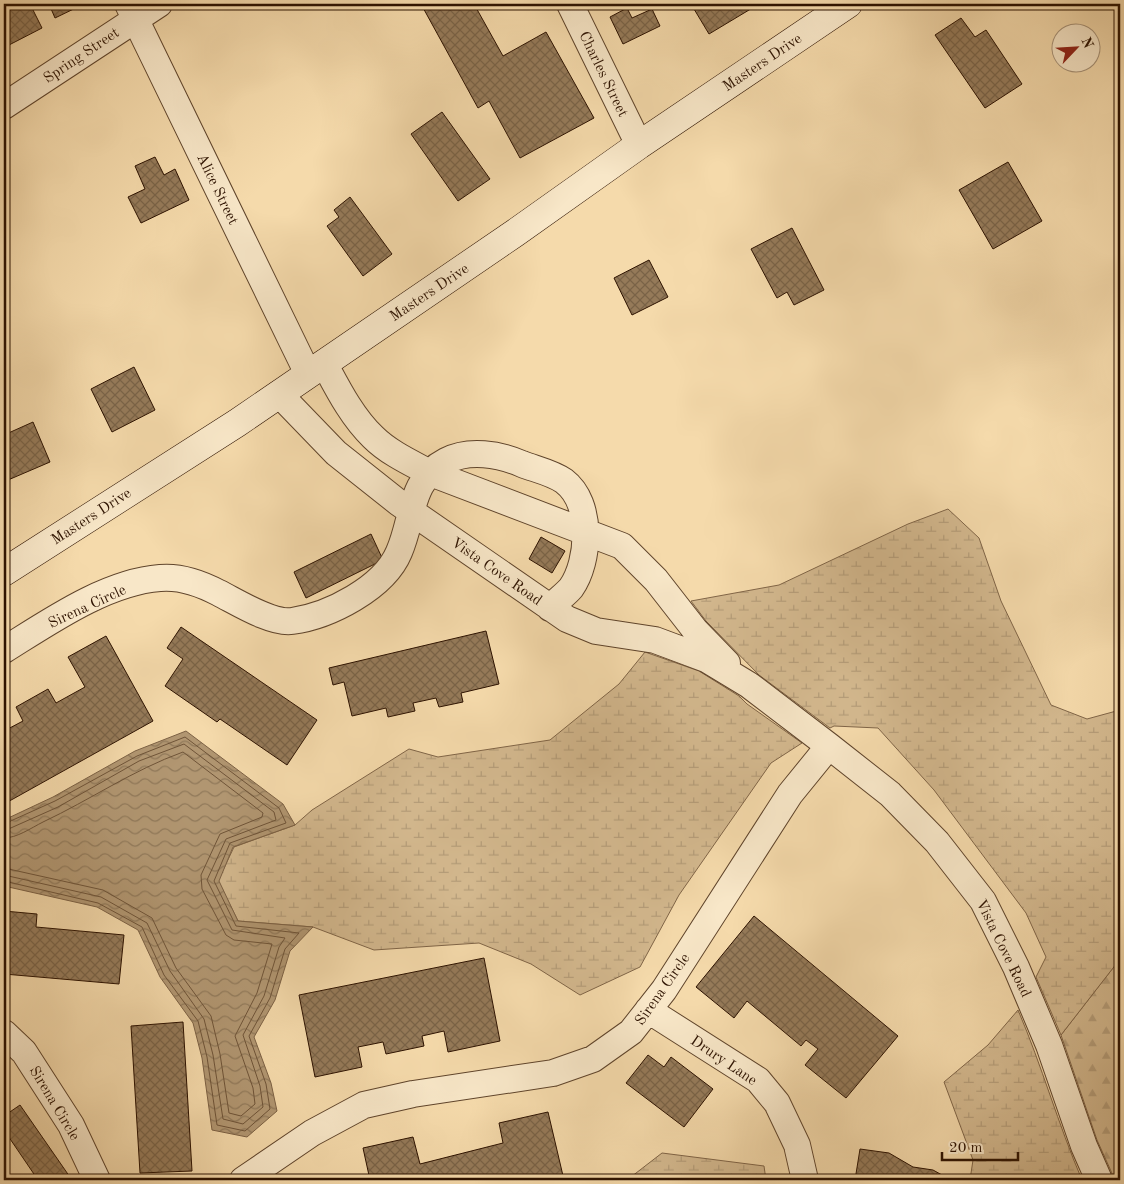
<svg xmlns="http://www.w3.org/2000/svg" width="1124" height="1184" viewBox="0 0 1124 1184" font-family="'Old Standard TT',serif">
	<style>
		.forest { fill: url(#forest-firs); stroke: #806547 }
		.wetland { fill: url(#wetland-marsh); stroke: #806547 }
		.water { fill: url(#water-waves); stroke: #7c6144 }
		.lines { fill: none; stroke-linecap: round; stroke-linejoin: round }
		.shore { stroke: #6f5438; stroke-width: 1 }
		.building { fill: url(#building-cross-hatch); stroke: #2d1200 }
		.street-casing { stroke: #5f442b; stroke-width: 28 }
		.secondary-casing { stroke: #2d1200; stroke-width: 29 }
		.street { stroke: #f8e7c8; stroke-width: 26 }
		.secondary { stroke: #f8e7c8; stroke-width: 28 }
		.labels { text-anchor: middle; stroke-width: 5; stroke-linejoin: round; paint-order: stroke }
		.street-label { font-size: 15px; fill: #2d1200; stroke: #f8e7c8 }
	</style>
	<defs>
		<pattern id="forest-firs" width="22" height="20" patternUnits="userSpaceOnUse" patternTransform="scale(1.25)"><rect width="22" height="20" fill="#d3b88e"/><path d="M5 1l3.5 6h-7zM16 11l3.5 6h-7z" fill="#b59d79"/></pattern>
		<pattern id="wetland-marsh" width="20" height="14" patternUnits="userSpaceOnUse" patternTransform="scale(1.25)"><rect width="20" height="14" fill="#d3b88e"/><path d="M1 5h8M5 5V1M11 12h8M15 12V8" fill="none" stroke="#b59d79"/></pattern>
		<pattern id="water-waves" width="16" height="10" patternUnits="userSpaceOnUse" patternTransform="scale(1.25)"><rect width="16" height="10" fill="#b19671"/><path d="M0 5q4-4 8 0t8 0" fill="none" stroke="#90795a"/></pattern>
		<pattern id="building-cross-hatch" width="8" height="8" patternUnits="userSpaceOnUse" patternTransform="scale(1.25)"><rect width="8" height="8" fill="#957a59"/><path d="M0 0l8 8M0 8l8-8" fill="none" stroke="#7a6347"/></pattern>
	</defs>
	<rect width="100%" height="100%" fill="#f5daab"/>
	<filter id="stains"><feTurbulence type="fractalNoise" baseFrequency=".004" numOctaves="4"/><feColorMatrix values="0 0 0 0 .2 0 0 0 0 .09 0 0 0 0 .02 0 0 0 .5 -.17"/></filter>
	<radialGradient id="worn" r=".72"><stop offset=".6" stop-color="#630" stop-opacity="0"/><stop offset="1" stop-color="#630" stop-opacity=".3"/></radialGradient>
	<path class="forest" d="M1120,959V1180H1115L1097,1140L1061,1035Z"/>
	<path class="wetland" d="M948,509L979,538L1001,601L1051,705L1087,719L1120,710V959L1061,1035L1036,977L1046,957L1026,913L934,790L878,728L834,726L830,728L759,675L706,621L691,601L779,585L908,524Z
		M645,652L699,671L739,696L747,704L802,743L771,763L679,895L640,967L580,995L531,964L479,943L374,950L313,927L238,921L218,881L234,847L295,825L312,810L409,749L438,757L550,740L619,684Z
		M1018,1010C1042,1066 1058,1124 1082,1180H970L973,1160L944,1082L988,1045Z
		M662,1153L764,1166L766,1180H627Z"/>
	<path class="water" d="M186,731L283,804L295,825L233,847L219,881L238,921L313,927L290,951L275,1000L254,1037L271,1083L277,1111L247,1137L212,1130L202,1058L193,1023L160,977L138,930L97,907L4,886V820L53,797L135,751Z"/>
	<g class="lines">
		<path class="shore" d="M4,824L55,801L137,756L185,737L279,808L286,823L230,843L214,881L236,926L299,933L285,949L270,998L249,1036L266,1084L270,1109L245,1131L217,1125L207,1057L198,1021L164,975L142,927L98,903L4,881
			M4,831L58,807L139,761L184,744L274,812L276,820L226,839L207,880L232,930L285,938L279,947L264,996L243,1035L260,1086L263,1107L243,1124L223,1119L213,1055L204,1019L170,971L147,923L101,897L4,875
			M4,838C17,838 31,828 43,822C90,800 133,770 183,752L263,813L262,817L220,834L201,875L202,889L226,935L234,940L272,944L257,993L235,1036L253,1088L255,1104L241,1116L229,1113L220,1054L211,1016L176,968L152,918L103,890L4,868"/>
	</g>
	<path class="building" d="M4,4H30L42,28L9,45L4,34Z
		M49,4H84L55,18Z
		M421,4H474L503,56L546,32L594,118L520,158L489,101L478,108Z
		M691,4H759L709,34Z
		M627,8L632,18L652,9L660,26L623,44L610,17Z
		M961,18L975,37L986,30L1022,84L985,108L935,35Z
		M442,112L490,179L458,201L411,134Z
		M155,157L164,175L175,169L189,200L141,223L128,197L145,189L135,166Z
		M1008,162L1042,221L993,249L959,190Z
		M350,197L392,254L363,276L327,226L339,217L334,210Z
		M792,228L824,290L794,305L787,292L777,298L751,249Z
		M649,260L668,297L632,315L614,278Z
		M134,367L155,410L112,432L91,389Z
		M33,422L50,462L8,480L4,470V435Z
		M371,534L383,560L306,598L294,572Z
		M541,537L565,551L552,573L529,559Z
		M181,627L317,720L287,765L220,719L217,722L165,686L183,659L167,648Z
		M486,631L499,684L461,693L463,702L439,707L436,698L413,703L415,711L388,717L386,708L352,716L344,682L333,685L329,668Z
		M106,636L153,721L4,804V731L23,721L16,707L48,689L56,703L85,687L68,657Z
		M4,911L37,914L36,927L124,935L119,984L4,974Z
		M754,916L898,1036L846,1098L805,1065L818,1049L806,1040L801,1046L747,1001L734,1018L696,987Z
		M484,958L500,1041L448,1052L444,1031L422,1036L424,1046L386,1054L383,1042L358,1047L362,1067L315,1077L299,995Z
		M183,1022L192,1171L140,1173L131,1026Z
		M648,1055L664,1067L671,1057L713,1089L684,1127L626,1083Z
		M20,1105L72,1180H38L4,1130V1116Z
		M548,1112L564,1180H370L363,1148L413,1137L420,1164L503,1143L499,1123Z
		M860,1149L889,1153L913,1167L933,1170L951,1180H855Z"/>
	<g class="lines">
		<defs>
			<path id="street" d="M128,4L308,374
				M570,4L639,145
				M4,106L159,4
				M324,363C338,389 352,417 373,437C388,452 409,462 428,472L622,546L656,580L695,630L727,663
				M279,394L336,453L399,503L567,619L596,631L655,640L706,659L749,685L829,746L890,794L937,842L983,901L1016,967L1049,1045L1084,1146L1099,1180
				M4,650C49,622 106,582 160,578C181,576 202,584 219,593C237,602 272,624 292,621C329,616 384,588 399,552C414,518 409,480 446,461C469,449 499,454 522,464C535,469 553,473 564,481C593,503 590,561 571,588C565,595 556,601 550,608
				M648,1010L758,1080L777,1103L797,1145L805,1180
				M4,1033L24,1052L71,1125L97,1180
				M243,1180L312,1133L364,1105L413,1094L553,1073L593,1059L631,1032L664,990L790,794L829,746"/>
			<path id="secondary" d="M4,572L237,423L515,233L639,145L848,4"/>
		</defs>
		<use href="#street" class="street-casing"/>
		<use href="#secondary" class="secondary-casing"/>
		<use href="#street" class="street"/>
		<use href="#secondary" class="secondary"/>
	</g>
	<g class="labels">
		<g class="street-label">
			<text transform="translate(81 55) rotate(-34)" y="5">Spring Street</text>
			<text transform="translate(762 62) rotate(-34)" y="5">Masters Drive</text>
			<text transform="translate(604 74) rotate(64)" y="5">Charles Street</text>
			<text transform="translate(218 189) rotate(64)" y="5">Alice Street</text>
			<text transform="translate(429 292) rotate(-34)" y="5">Masters Drive</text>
			<text transform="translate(91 516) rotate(-33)" y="5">Masters Drive</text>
			<text transform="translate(497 571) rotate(35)" y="5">Vista Cove Road</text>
			<text transform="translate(87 606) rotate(-25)" y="5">Sirena Circle</text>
			<text transform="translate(1004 948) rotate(64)" y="5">Vista Cove Road</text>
			<text transform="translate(662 989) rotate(-55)" y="5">Sirena Circle</text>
			<text transform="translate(724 1060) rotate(34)" y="5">Drury Lane</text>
			<text transform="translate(55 1103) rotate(59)" y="5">Sirena Circle</text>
		</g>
	</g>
	<rect width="1124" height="1184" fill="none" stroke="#f5daab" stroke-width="20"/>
	<rect x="5" y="5" width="1114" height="1174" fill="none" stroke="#2d1200" stroke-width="2.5"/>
	<rect x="10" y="10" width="1104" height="1164" fill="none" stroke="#2d1200"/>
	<g transform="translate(1076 48) rotate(65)"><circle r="24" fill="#f8e7c8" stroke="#a79278"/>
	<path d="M0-4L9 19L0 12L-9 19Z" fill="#8f2418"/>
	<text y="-8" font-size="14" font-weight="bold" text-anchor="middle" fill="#2d1200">N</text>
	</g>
	<path d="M942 1152v8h76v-8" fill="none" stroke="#2d1200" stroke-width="2.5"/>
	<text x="949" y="1152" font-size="15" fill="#2d1200" stroke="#f8e7c8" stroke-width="4" paint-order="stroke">20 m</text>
	<rect width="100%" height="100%" filter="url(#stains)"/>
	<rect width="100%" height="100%" fill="url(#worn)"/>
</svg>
